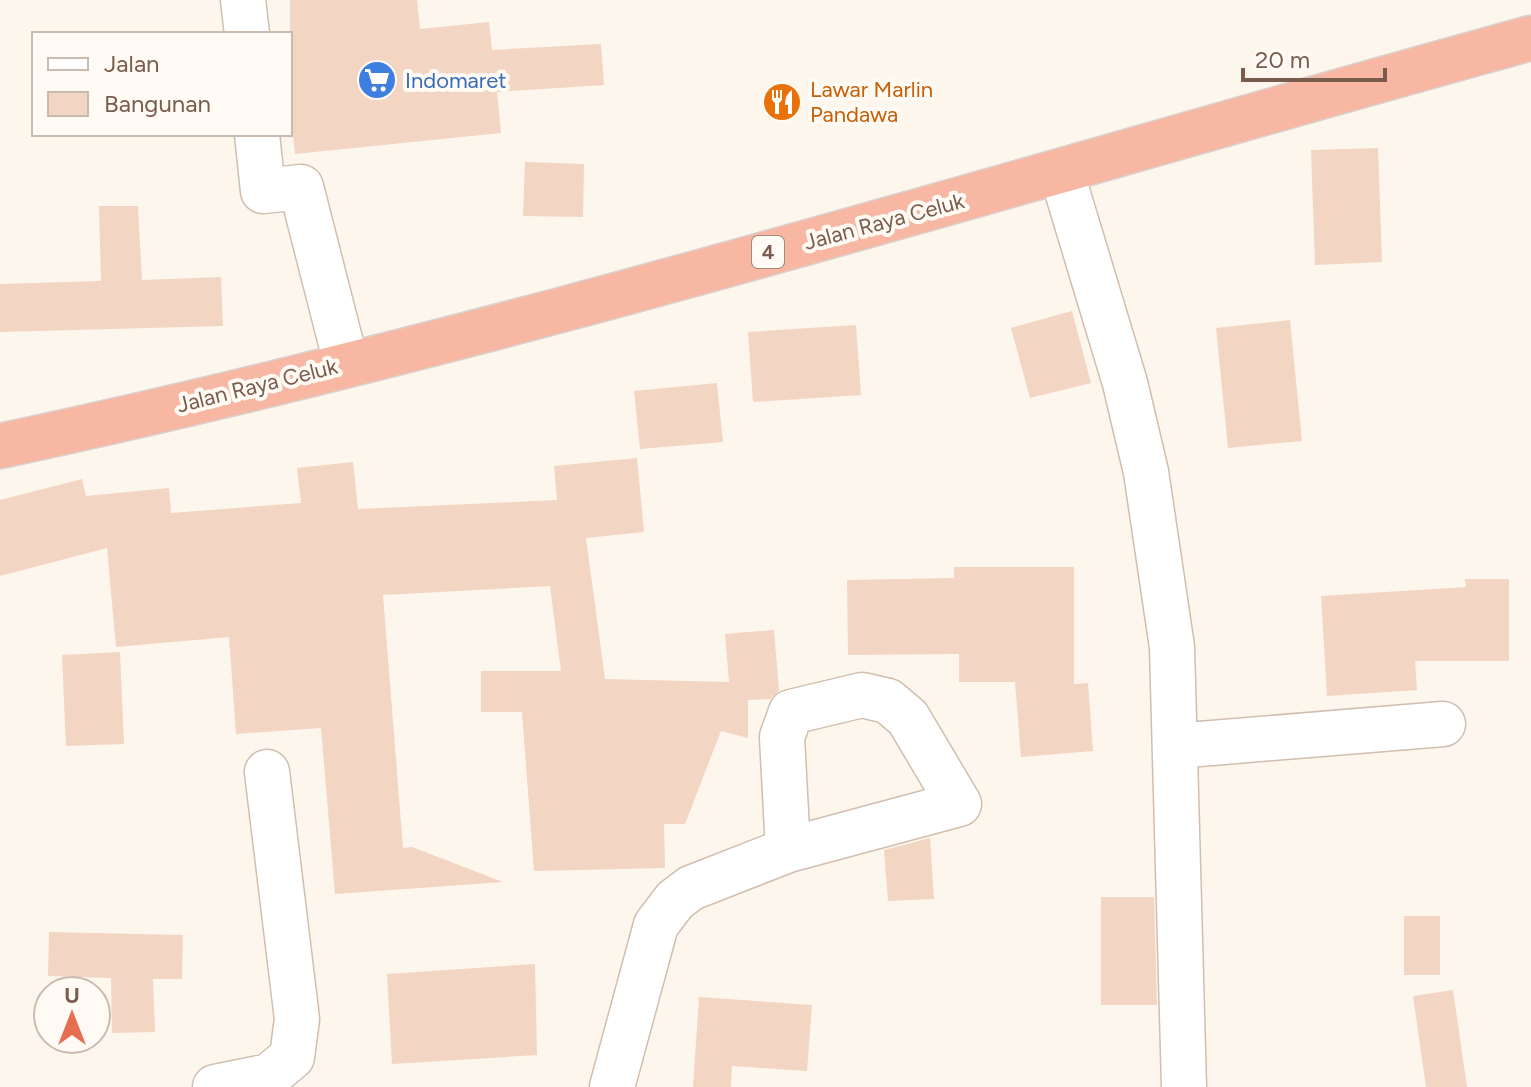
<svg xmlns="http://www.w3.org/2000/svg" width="1531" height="1087" viewBox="0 0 1531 1087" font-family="Figtree,sans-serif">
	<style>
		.building { fill: #f3d5c3 }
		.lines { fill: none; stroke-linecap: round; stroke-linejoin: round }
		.minor-casing { stroke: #d1beb0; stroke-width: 47 }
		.highway-casing { stroke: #dad1cd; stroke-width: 47 }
		.minor { stroke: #fff; stroke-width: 44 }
		.highway { stroke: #f7b7a3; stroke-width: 44 }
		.labels { text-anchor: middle; stroke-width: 8; stroke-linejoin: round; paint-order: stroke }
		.shield { fill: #fffaf3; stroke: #a28b7f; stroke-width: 2 }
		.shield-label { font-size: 20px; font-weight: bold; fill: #7a5c4d }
		.shop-label { font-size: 22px; fill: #366cbe; stroke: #fffaf3; text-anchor: start }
		.food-label { font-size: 22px; fill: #c56008; stroke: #fffaf3; text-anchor: start }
		.street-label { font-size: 22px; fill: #7a5c4d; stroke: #fffaf3 }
	</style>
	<rect width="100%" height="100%" fill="#fdf6ec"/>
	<path class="building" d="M290,0H417L420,29L489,22L492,50L601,44L604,85L497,92L501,133L295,154L290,106Z
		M1378,148L1382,262L1315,265L1311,150Z
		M525,162L584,164L583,217L523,216Z
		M99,206H138L142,280L221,277L223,326L0,332V284L101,281Z
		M1072,311L1091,383L1030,398L1011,328Z
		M1290,320L1302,441L1228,448L1216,328Z
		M856,325L861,395L753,402L748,332Z
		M717,383L723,442L640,449L634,391Z
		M637,458L644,532L586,538L605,679L729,682L725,634L774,630L779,691L770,699L748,700V738L721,731L685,824H664L665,868L534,871L522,712H481V671H561L550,586L383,595L403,848L412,847L503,882L335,894L321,728L236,734L229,637L116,647L107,548L0,576V500L82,479L86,496L169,488L171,513L301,503L297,468L353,462L358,509L557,500L554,466Z
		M954,567H1074V684L1088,683L1093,751L1021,757L1015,682H959V654L848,655L847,580L954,578Z
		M1465,579H1509V661H1415L1417,690L1327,696L1321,596L1466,587Z
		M120,652L124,744L66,746L62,655Z
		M930,838L934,899L888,901L884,850Z
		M1101,897H1154L1157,1005H1101Z
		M1404,916H1440V975H1404Z
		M49,932L183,935L182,979H153L155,1032L112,1033L111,978L48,976Z
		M535,964L537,1055L392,1064L387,974Z
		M1453,990L1467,1087H1426L1413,996Z
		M699,997L812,1005L807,1071L732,1066L731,1087H693Z"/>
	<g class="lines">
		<defs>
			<path id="minor" d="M243,0L247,34
				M257,134L263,191L301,187L346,363
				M1061,171L1125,383L1146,472L1172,647L1184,1087
				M1175,746L1443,724
				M215,1087L269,1076L292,1057L297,1019L267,772
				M612,1087L656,925L675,900L691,888L788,850L959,804L908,718L888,701L862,695L791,712L782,737L788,850"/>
			<path id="highway" d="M0,446C517,336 1022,178 1531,38"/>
		</defs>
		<use href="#minor" class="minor-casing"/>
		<use href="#highway" class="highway-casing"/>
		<use href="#minor" class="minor"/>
		<use href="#highway" class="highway"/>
	</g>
	<defs>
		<symbol id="supermarket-disc" viewBox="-11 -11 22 22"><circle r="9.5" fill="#3f7fe0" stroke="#fffaf3"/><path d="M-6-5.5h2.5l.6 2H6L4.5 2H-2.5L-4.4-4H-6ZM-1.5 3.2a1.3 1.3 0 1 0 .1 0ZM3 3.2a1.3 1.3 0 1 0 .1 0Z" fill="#fff"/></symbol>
		<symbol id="restaurant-disc" viewBox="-11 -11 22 22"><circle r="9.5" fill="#e8710a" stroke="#fffaf3"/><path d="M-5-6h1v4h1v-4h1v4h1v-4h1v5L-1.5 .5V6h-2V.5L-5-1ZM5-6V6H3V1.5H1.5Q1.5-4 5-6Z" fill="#fff"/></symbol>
	</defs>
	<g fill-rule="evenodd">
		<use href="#supermarket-disc" x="355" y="58" width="44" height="44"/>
		<use href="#restaurant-disc" x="760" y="80" width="44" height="44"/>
	</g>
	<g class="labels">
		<rect class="shield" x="752" y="236" width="32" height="32" rx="6"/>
		<g class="shield-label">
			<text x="768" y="259">4</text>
		</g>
		<g class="shop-label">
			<text x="405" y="88">Indomaret</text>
		</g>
		<g class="food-label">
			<text x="810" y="97">Lawar Marlin<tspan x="810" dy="25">Pandawa</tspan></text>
		</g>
		<g class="street-label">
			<text transform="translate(884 221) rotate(-15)" y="8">Jalan Raya Celuk</text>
			<text transform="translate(257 385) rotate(-14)" y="8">Jalan Raya Celuk</text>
		</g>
	</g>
	<rect x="32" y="32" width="260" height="104" fill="#fffaf3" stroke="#cabbb1" stroke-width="2"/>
	<rect x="48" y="58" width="40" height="12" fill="#ffffff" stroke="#cabbb1" stroke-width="2"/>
	<text x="104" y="72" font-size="24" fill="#7a5c4d">Jalan</text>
	<rect x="48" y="92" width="40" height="24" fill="#f3d5c3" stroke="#cabbb1" stroke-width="2"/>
	<text x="104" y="112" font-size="24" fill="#7a5c4d">Bangunan</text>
	<g transform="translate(72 1015)"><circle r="38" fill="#fffaf3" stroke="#cabbb1" stroke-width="2"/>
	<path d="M0-6L14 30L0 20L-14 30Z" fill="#e76f51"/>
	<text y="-12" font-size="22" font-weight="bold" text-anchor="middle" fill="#7a5c4d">U</text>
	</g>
	<path d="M1243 68v12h142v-12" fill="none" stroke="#7a5c4d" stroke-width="4"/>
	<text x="1255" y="68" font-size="24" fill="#7a5c4d" stroke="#fffaf3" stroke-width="6" paint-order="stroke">20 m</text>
</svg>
